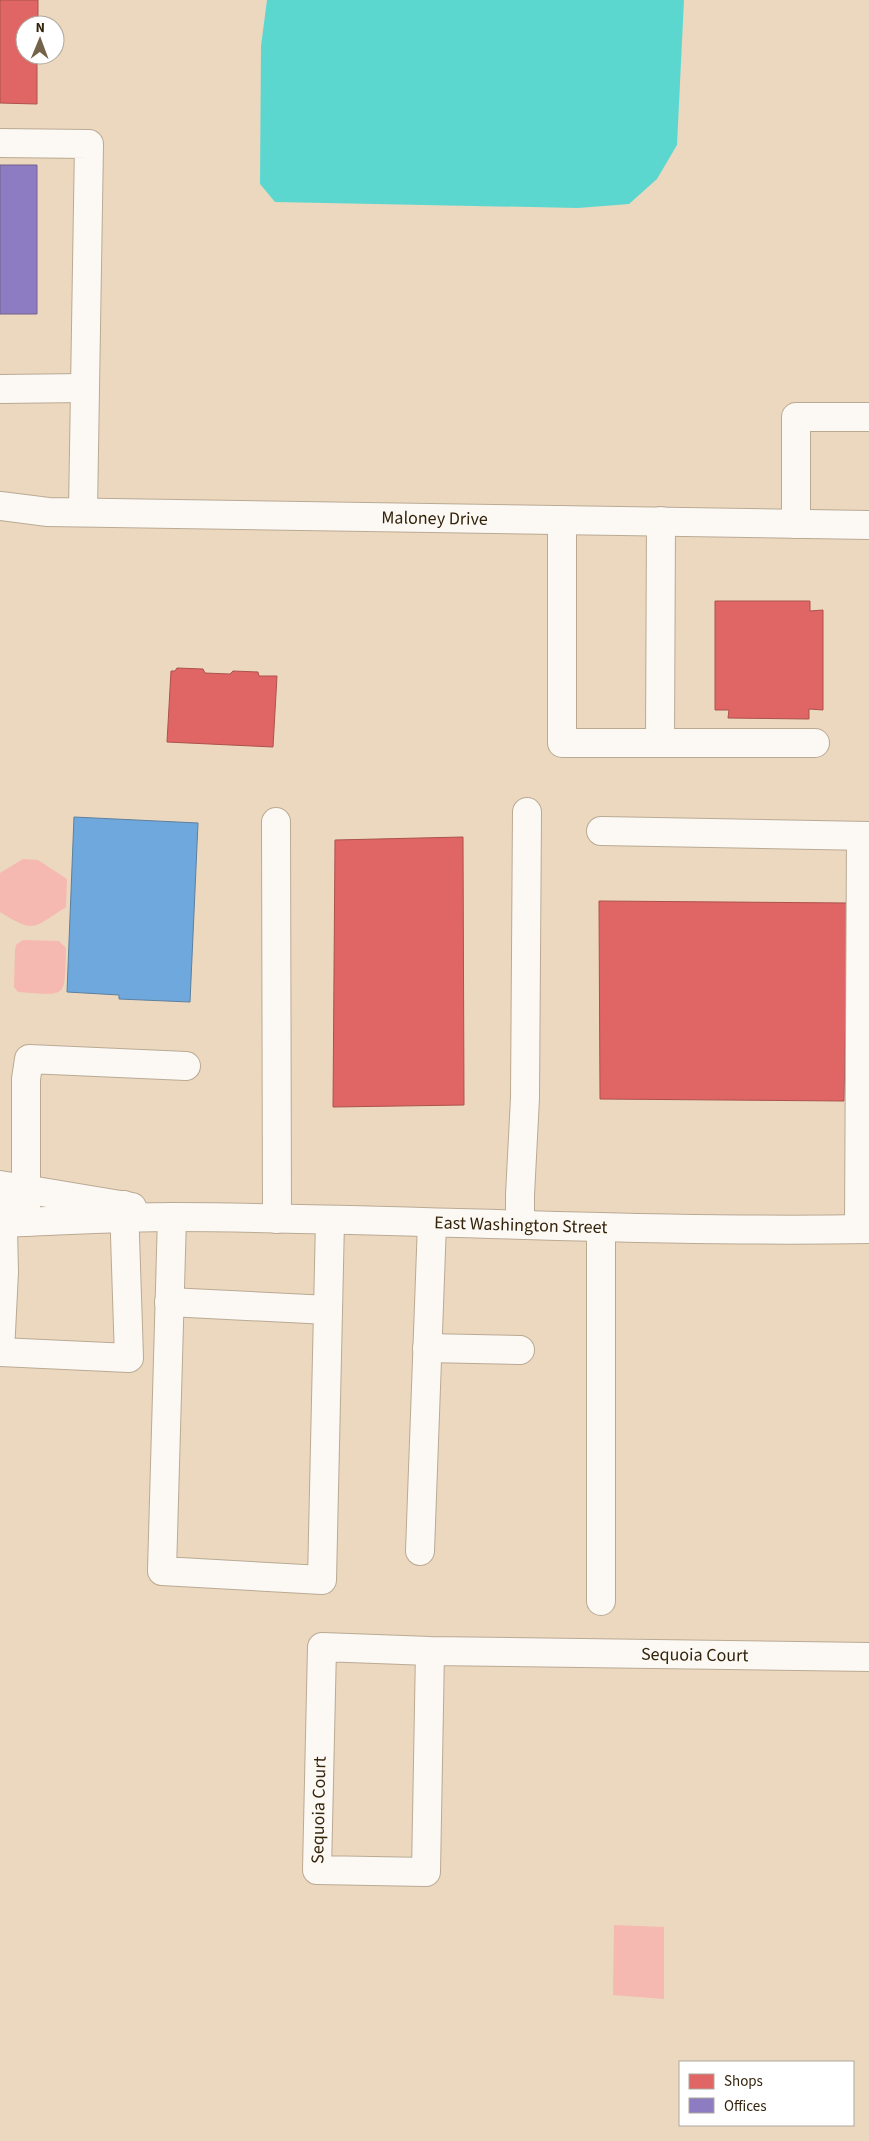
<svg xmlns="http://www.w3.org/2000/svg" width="869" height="2141" viewBox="0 0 869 2141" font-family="'Source Sans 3',sans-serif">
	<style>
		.green { fill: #f5b9b1 }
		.water { fill: #5cd7d0 }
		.shops { fill: #e06666; stroke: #ac524b }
		.offices { fill: #8e7cc3; stroke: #73628c }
		.schools { fill: #6fa8dc; stroke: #5d809e }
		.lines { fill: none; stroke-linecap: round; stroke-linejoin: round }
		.minor-casing { stroke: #baaa94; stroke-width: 30 }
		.major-casing { stroke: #baaa94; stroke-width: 30 }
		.minor { stroke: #fcf9f5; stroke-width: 28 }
		.major { stroke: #fcf9f5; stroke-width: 28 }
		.labels { text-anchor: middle; stroke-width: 5; stroke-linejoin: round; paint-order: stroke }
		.street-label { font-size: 18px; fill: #34240c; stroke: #fff }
	</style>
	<rect width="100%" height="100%" fill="#ebd8bf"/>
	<path class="green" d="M23,859L38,860L67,879L66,907C33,928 35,934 0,912V873Z
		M23,940L59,941L66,948C64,998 70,996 18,992L14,987L15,950L16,945Z
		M614,1925L664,1927V1999L613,1995Z"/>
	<path class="water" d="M267,0H684L677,145L657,179L629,204L578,208L275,202L260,184L261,46Z"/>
	<path class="shops" d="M0,0H38V25H25V55H37V104L0,103Z
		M715,601H810V611L823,610V710L809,709V719L728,718L729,710H715Z
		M177,668L203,669L205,673L230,674L233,671L258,672L259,676H277L273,747L167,742L171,671H175Z
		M463,837L464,1105L333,1107L335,840Z
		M599,901L848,903L844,1101L600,1099Z"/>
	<path class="offices" d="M0,165H37V314H0Z"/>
	<path class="schools" d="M74,817L198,823L190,1002L119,999V995L67,992Z"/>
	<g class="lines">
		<defs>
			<g id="minor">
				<path d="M0,143L89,144L83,512"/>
				<path d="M0,389L84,388"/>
				<path id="s1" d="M0,506L48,512L869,525"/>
				<path d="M562,520V743H815"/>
				<path d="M796,524V417H869"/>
				<path d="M660,742L661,521"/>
				<path d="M276,822L277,1219"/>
				<path d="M601,831L869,836"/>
				<path d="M2,1186L4,1272L0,1352L129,1358L124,1205"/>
				<path d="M172,1217L162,1571L322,1580L330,1221"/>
				<path d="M26,1222V1079L29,1059L186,1066"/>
				<path d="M520,1224V1195L525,1098L527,812"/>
				<path d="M601,1228V1601"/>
				<path d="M859,1229L861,836"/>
				<path d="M169,1302L328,1310"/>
				<path d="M427,1348L520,1350"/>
				<path d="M420,1551L432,1223"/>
				<path id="s2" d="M430,1651L426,1872L317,1870L322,1647L430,1651L869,1657"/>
			</g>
			<g id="major">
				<path d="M0,1185L132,1207"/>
				<path id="s3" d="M0,1223C58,1221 116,1217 175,1217C406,1218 637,1233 869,1229"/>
			</g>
		</defs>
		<use href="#minor" class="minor-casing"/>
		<use href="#major" class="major-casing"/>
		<use href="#minor" class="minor"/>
		<use href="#major" class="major"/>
	</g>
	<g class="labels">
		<g class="street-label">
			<text dy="6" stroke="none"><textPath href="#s1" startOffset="435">Maloney Drive</textPath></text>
			<text dy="6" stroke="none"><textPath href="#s3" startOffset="521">East Washington Street</textPath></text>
			<text dy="6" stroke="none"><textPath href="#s2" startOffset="926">Sequoia Court</textPath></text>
			<text dy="6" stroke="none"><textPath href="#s2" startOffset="390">Sequoia Court</textPath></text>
		</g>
	</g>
	<rect x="679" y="2061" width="175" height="65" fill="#ffffff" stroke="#aea79e"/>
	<rect x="689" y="2074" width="25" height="15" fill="#e06666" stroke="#aea79e"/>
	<text x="724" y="2086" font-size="15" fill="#34240c">Shops</text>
	<rect x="689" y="2098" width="25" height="15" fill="#8e7cc3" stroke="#aea79e"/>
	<text x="724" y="2111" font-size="15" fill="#34240c">Offices</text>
	<g transform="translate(40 40) rotate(1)"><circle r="24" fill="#ffffff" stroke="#aea79e"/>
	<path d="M0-4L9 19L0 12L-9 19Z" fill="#74634b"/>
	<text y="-8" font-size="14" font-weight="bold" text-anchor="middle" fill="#34240c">N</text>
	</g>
</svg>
